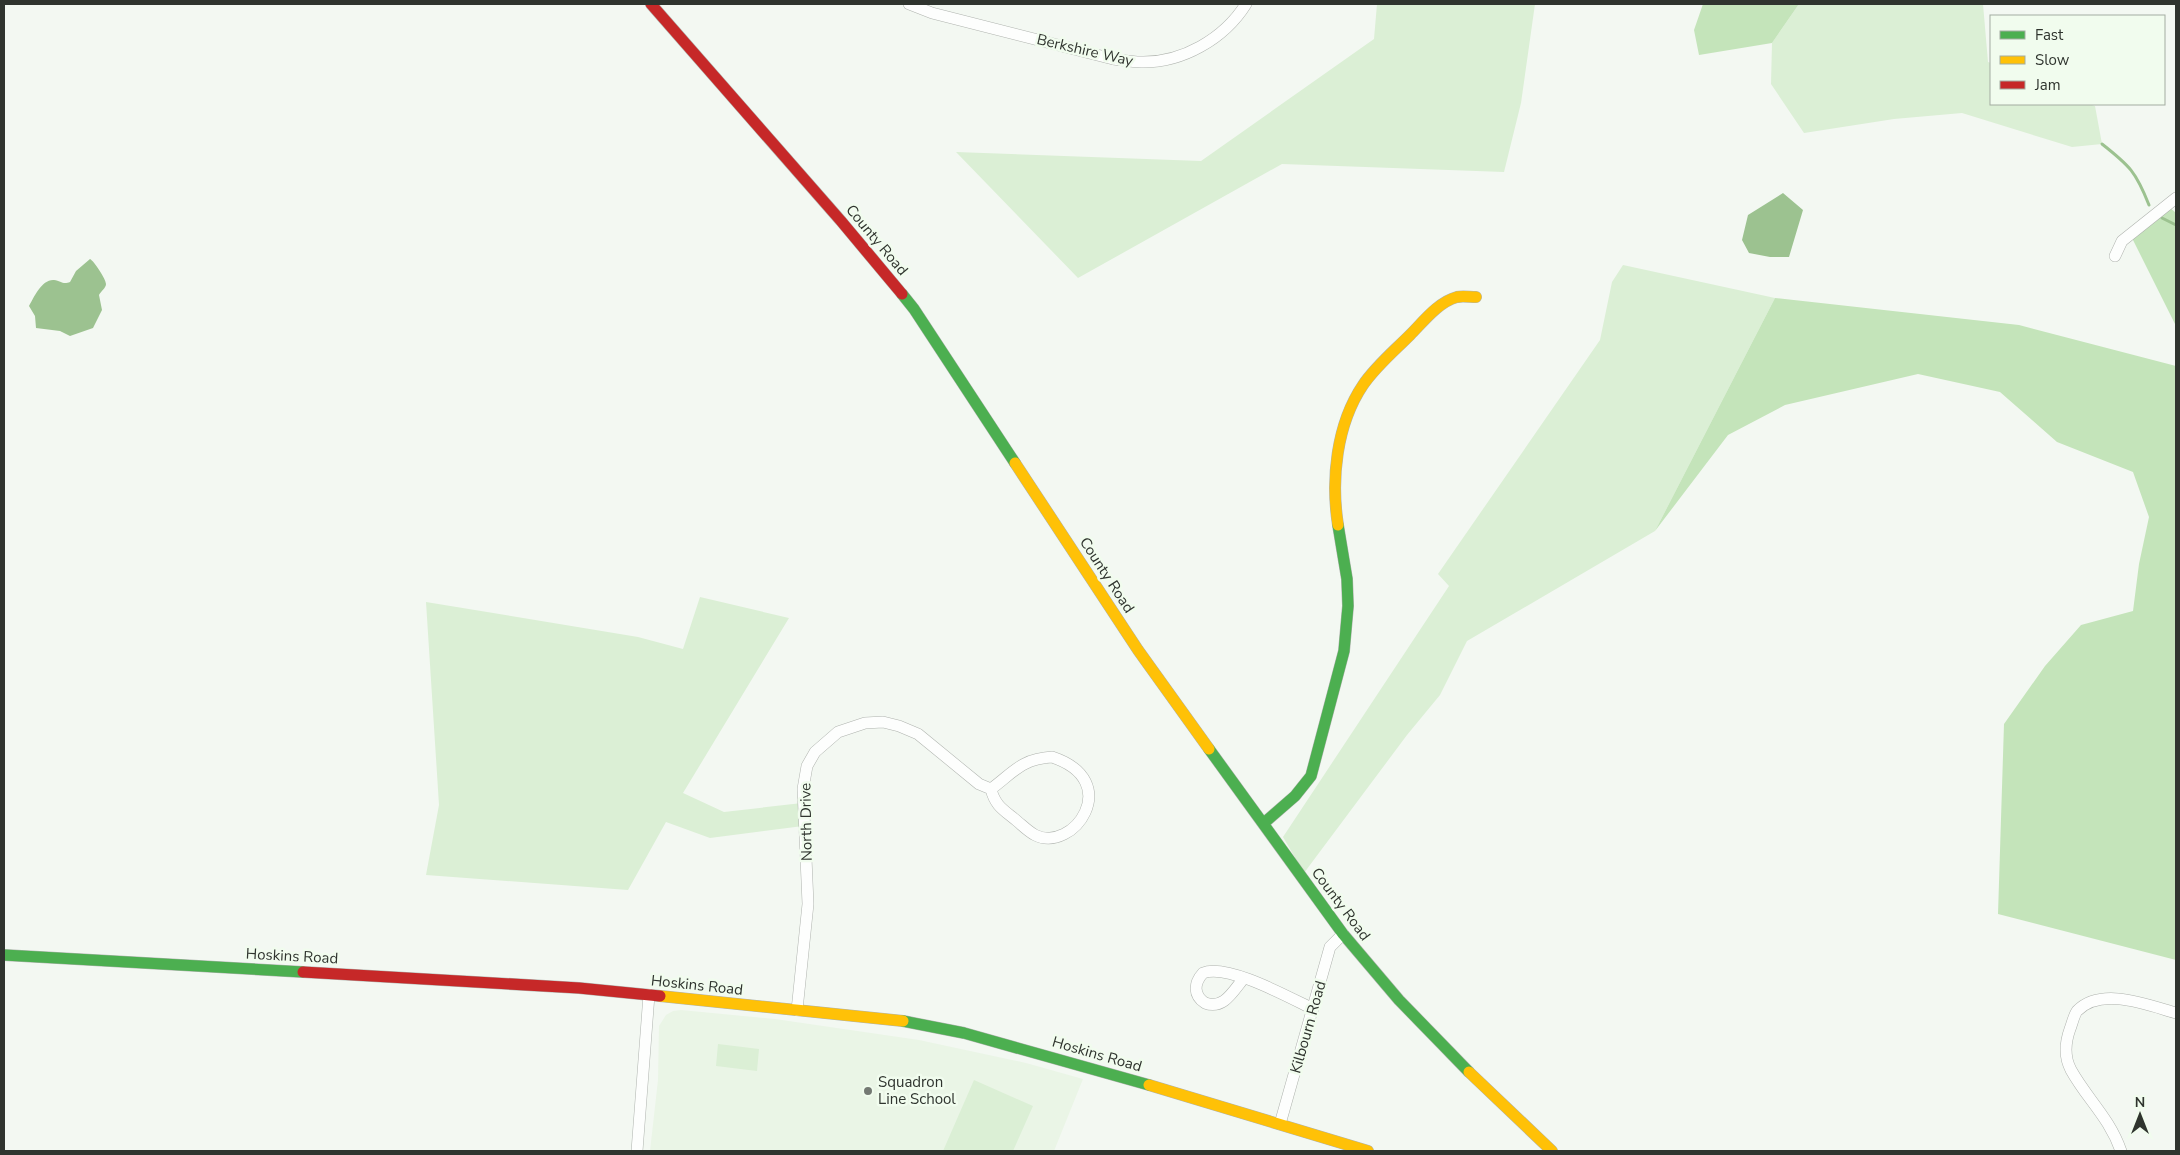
<svg xmlns="http://www.w3.org/2000/svg" width="2180" height="1155" viewBox="0 0 2180 1155" font-family="'Nunito Sans',sans-serif">
	<style>
		.built { fill: #eaf5e6 }
		.green { fill: #dbefd5 }
		.forest { fill: #c4e4ba }
		.water { fill: #9cc290 }
		.lines { fill: none; stroke-linecap: round; stroke-linejoin: round }
		.stream { stroke: #9cc290; stroke-width: 3 }
		.street-casing { stroke: #afb3ae; stroke-width: 12 }
		.fast-casing { stroke: #afb3ae; stroke-width: 12 }
		.slow-casing { stroke: #afb3ae; stroke-width: 12 }
		.jam-casing { stroke: #afb3ae; stroke-width: 12 }
		.street { stroke: #fdfefd; stroke-width: 11 }
		.fast { stroke: #4caf50; stroke-width: 11 }
		.slow { stroke: #ffc107; stroke-width: 11 }
		.jam { stroke: #c62828; stroke-width: 11 }
		.poi-dot { fill: #747973; stroke: #f1fcee; stroke-width: 2 }
		.labels { text-anchor: middle; stroke-width: 5; stroke-linejoin: round; paint-order: stroke }
		.street-label { font-size: 15px; fill: #2f342e; stroke: #f1fcee }
		.poi-label { font-size: 15px; fill: #2f342e; stroke: #f1fcee; text-anchor: start }
	</style>
	<rect width="100%" height="100%" fill="#f3f8f2"/>
	<path class="built" d="M681,1010L775,1019L919,1040L1026,1063L1083,1079L1054,1151H650L658,1080L659,1026L666,1015L673,1011Z"/>
	<path class="green" d="M1377,4H1535L1521,103L1504,172L1282,164L1078,278L956,152L1201,161L1374,39Z
		M1799,4H1983L1988,62L1991,63V104H2089L2095,106L2102,144L2072,147L1962,113L1894,119L1804,133L1771,84L1772,43Z
		M1623,265L1775,298L1655,531L1467,641L1440,695L1407,735L1304,873L1283,837L1449,586L1438,574L1600,340L1612,282Z
		M700,597L789,618L683,793L724,812L802,803L803,826L710,838L666,822L628,890L426,875L439,805L426,602L638,637L683,649Z
		M718,1044L759,1049L757,1071L716,1066Z
		M974,1080L1033,1106L1013,1151H943Z"/>
	<path class="forest" d="M1703,4H1799L1772,43L1699,55L1694,30Z
		M2167,205L2176,213V326L2130,234Z
		M1775,298L2019,325L2176,366V960L1998,914L2004,724L2045,666L2081,625L2133,611L2139,564L2149,517L2133,472L2057,442L2000,392L1918,374L1785,405L1728,435L1655,531Z"/>
	<path class="water" d="M1783,193L1803,210L1789,257H1770L1749,253L1742,240L1748,215Z
		M90,259C94,261 106,279 106,284C106,288 101,291 99,295L102,310L93,328L70,336L60,331L36,328L35,316L29,306C34,297 42,279 54,280C61,281 63,285 70,282L76,271Z"/>
	<g class="lines">
		<path class="stream" d="M2102,144C2130,166 2136,172 2149,205
			M2162,218L2176,225"/>
		<defs>
			<path id="street" d="M909,4L932,13L1113,59C1122,60 1132,62 1141,62C1182,63 1224,39 1246,4
				M2115,256L2122,241L2176,198
				M1052,757C1125,781 1073,854 1035,835C1029,832 1023,826 1017,821C1004,810 995,806 991,789C1014,772 1021,759 1052,757Z
				M1244,978C1233,991 1224,1010 1205,1003C1193,995 1194,983 1203,973C1227,963 1290,998 1313,1009
				M797,1010L808,904L803,789L807,766L815,752L838,732L865,723L883,722L899,726L918,734L979,784L991,789
				M1280,1124L1330,947L1343,934
				M637,1151L649,995
				M2121,1151C2109,1117 2087,1099 2071,1070C2064,1057 2065,1043 2070,1029C2072,1024 2074,1015 2077,1011C2101,986 2148,1005 2176,1013"/>
			<path id="fast" d="M902,294L914,309L1015,463
				M1209,749L1343,934L1399,1000L1469,1072
				M1264,823L1295,796L1311,776L1344,651L1348,606L1347,579L1338,525
				M4,955L303,972
				M903,1021L964,1033L1149,1085"/>
			<path id="slow" d="M1015,463L1138,650L1209,749
				M1338,525C1331,480 1336,425 1363,385C1375,367 1394,351 1410,335C1423,322 1438,302 1457,297C1462,296 1470,297 1476,297
				M660,996L903,1021
				M1469,1072L1552,1151
				M1149,1085L1368,1151"/>
			<path id="jam" d="M651,4L841,221L902,294
				M303,972L579,988L660,996"/>
		</defs>
		<use href="#street" class="street-casing"/>
		<use href="#fast" class="fast-casing"/>
		<use href="#slow" class="slow-casing"/>
		<use href="#jam" class="jam-casing"/>
		<use href="#street" class="street"/>
		<use href="#fast" class="fast"/>
		<use href="#slow" class="slow"/>
		<use href="#jam" class="jam"/>
	</g>
	<circle class="poi-dot" cx="868" cy="1091" r="5"/>
	<g class="labels">
		<g class="street-label">
			<text transform="translate(1085 50) rotate(13)" y="5">Berkshire Way</text>
			<text transform="translate(877 240) rotate(50)" y="5">County Road</text>
			<text transform="translate(1107 575) rotate(57)" y="5">County Road</text>
			<text transform="translate(806 822) rotate(-91)" y="5">North Drive</text>
			<text transform="translate(1341 904) rotate(53)" y="5">County Road</text>
			<text transform="translate(292 956) rotate(3)" y="5">Hoskins Road</text>
			<text transform="translate(697 985) rotate(6)" y="5">Hoskins Road</text>
			<text transform="translate(1308 1027) rotate(-74)" y="5">Kilbourn Road</text>
			<text transform="translate(1097 1054) rotate(16)" y="5">Hoskins Road</text>
		</g>
		<g class="poi-label">
			<text x="878" y="1087">Squadron<tspan x="878" dy="17">Line School</tspan></text>
		</g>
	</g>
	<rect width="2180" height="1155" fill="none" stroke="#2f342e" stroke-width="10"/>
	<rect x="1990" y="15" width="175" height="90" fill="#f1fcee" stroke="#a3aca1"/>
	<rect x="2000" y="31" width="25" height="8" fill="#4caf50" stroke="#a3aca1"/>
	<text x="2035" y="40" font-size="15" fill="#2f342e">Fast</text>
	<rect x="2000" y="56" width="25" height="8" fill="#ffc107" stroke="#a3aca1"/>
	<text x="2035" y="65" font-size="15" fill="#2f342e">Slow</text>
	<rect x="2000" y="81" width="25" height="8" fill="#c62828" stroke="#a3aca1"/>
	<text x="2035" y="90" font-size="15" fill="#2f342e">Jam</text>
	<g transform="translate(2140 1115)" stroke="#f1fcee" stroke-width="4" paint-order="stroke">
	<path d="M0-4L9 19L0 12L-9 19Z" fill="#2f342e"/>
	<text y="-8" font-size="14" font-weight="bold" text-anchor="middle" fill="#2f342e">N</text>
	</g>
</svg>
